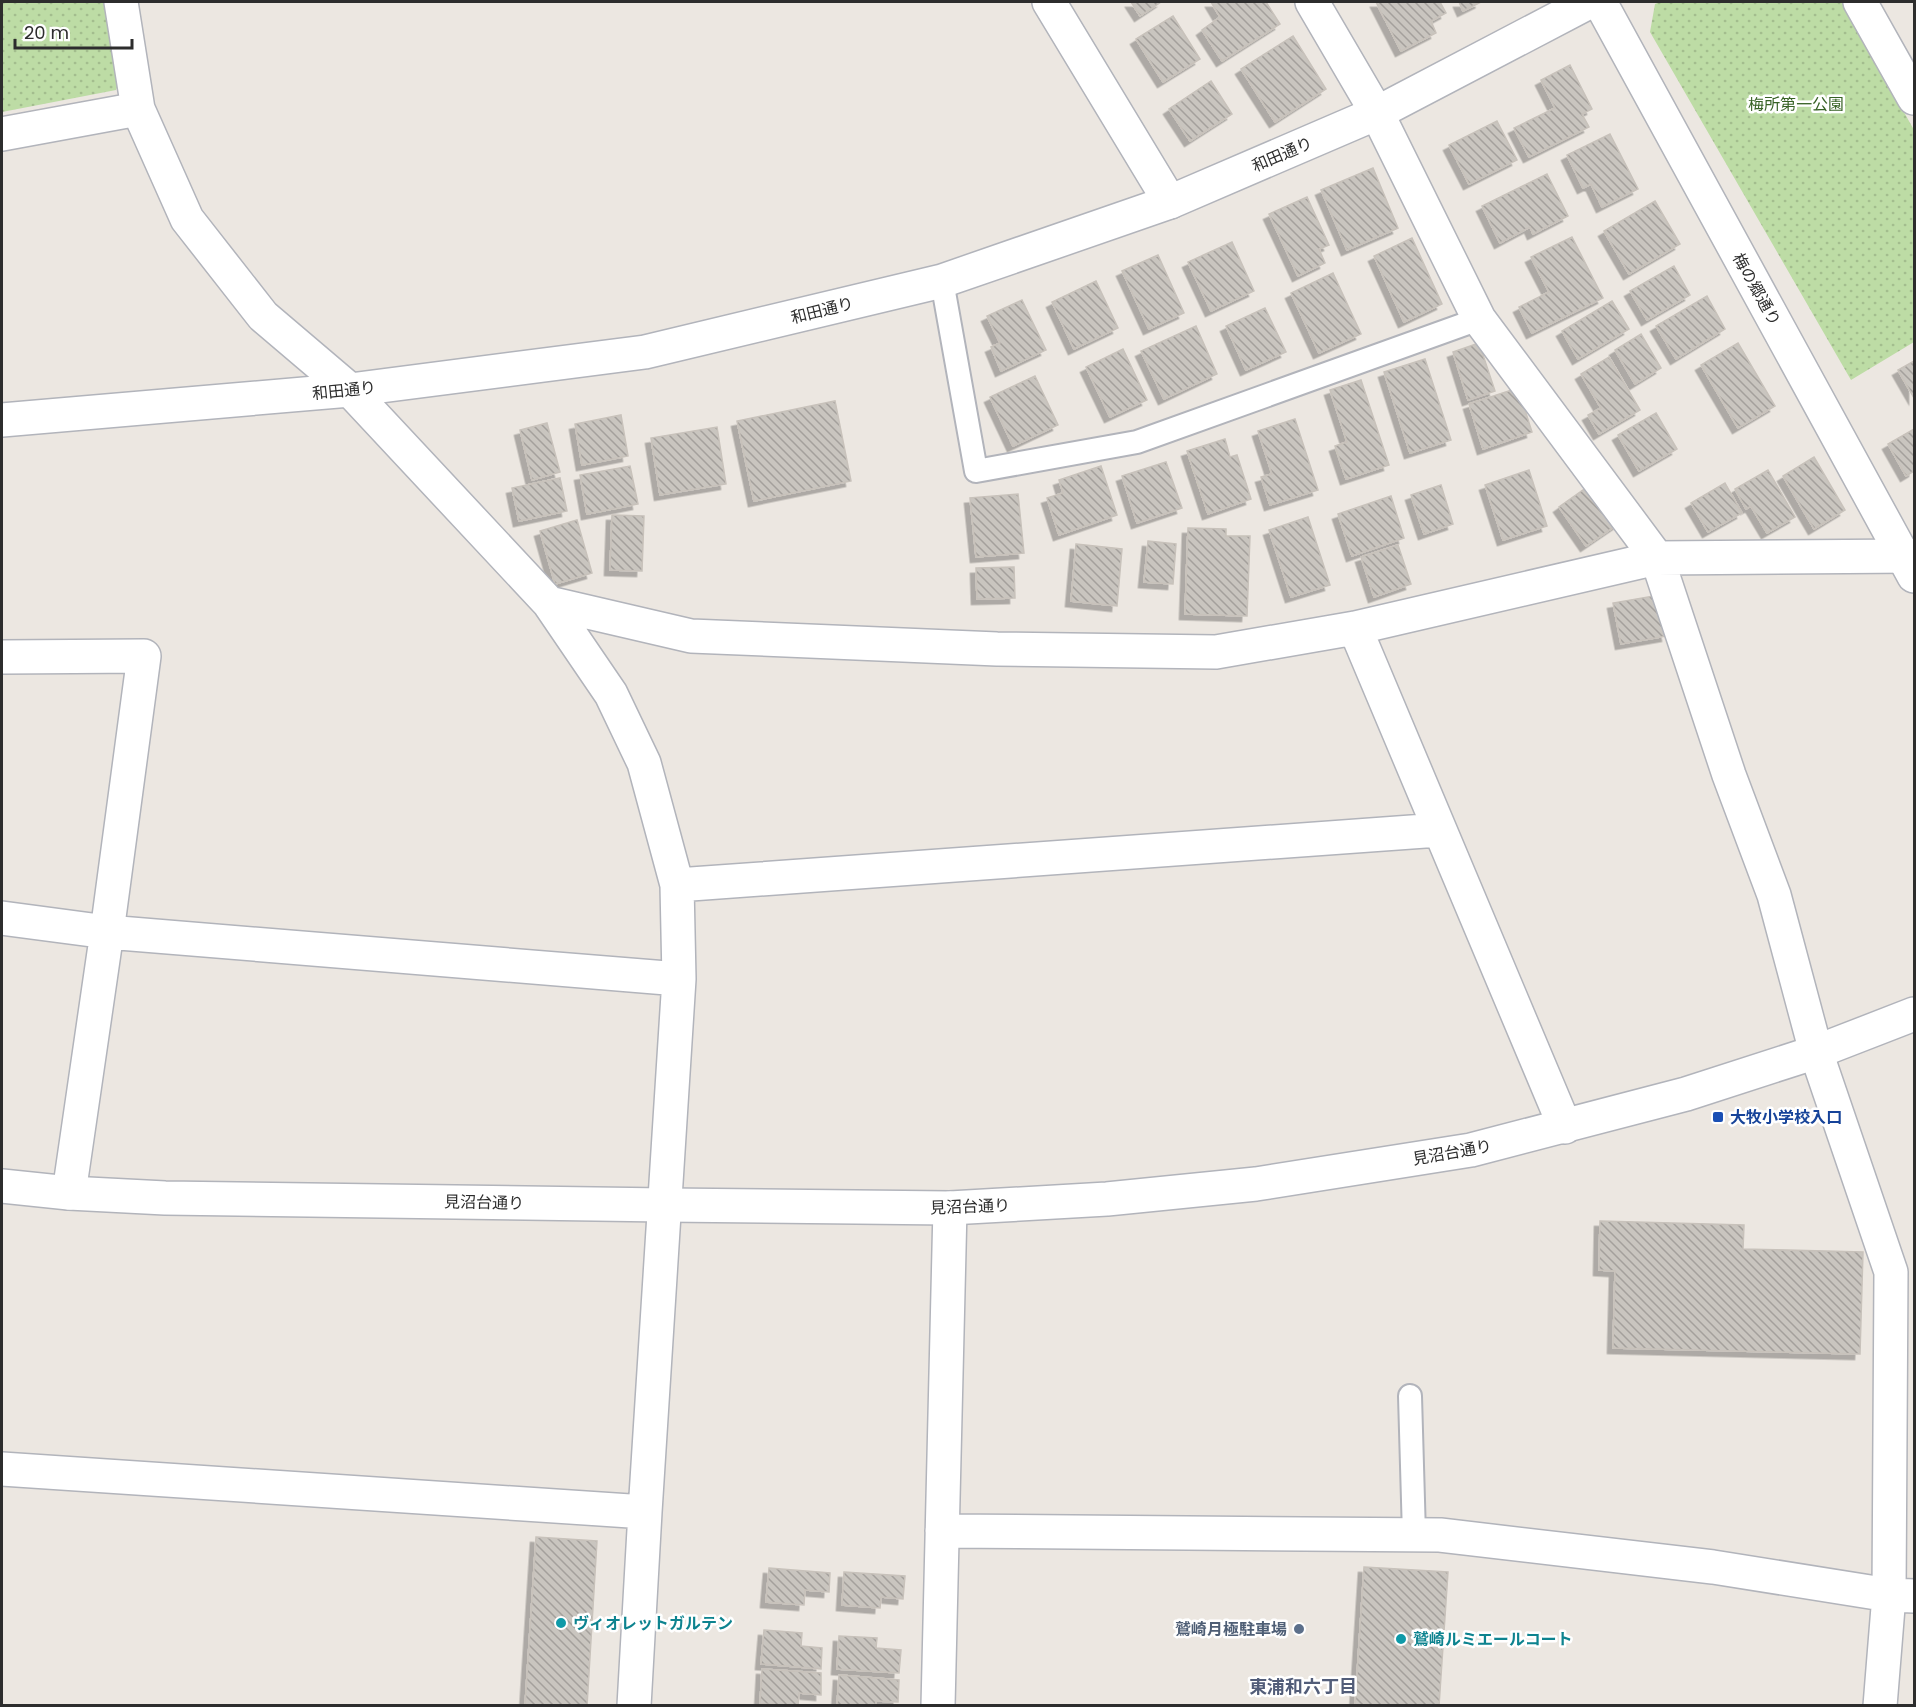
<svg xmlns="http://www.w3.org/2000/svg" width="1916" height="1707" viewBox="0 0 1916 1707" font-family="Poppins,'Noto Sans JP',sans-serif">
	<style>
		.park { fill: url(#park-dots) }
		.building { fill: url(#building-back-hatch); stroke: #c8c2bb; stroke-width: 1.5; filter: url(#shadow) }
		.lines { fill: none; stroke-linecap: round; stroke-linejoin: round }
		.service-casing { stroke: #b2b4bb; stroke-width: 26 }
		.minor-casing { stroke: #b2b4bb; stroke-width: 36 }
		.tertiary-casing { stroke: #b2b4bb; stroke-width: 36 }
		.service { stroke: #fff; stroke-width: 22 }
		.minor { stroke: #fff; stroke-width: 33 }
		.tertiary { stroke: #fff; stroke-width: 33 }
		.transit-dot { fill: #1a4fb4; stroke: #fff; stroke-width: 2 }
		.culture-dot { fill: #0f9aa8; stroke: #fff; stroke-width: 2 }
		.service-dot { fill: #5c6f8a; stroke: #fff; stroke-width: 2 }
		.labels { text-anchor: middle; stroke-width: 5; stroke-linejoin: round; paint-order: stroke }
		.park-label { font-size: 16px; fill: #376225; stroke: #fff }
		.street-label { font-size: 16px; fill: #2d2d2d; stroke: #fff }
		.transit-label { font-size: 16px; font-weight: bold; fill: #164399; stroke: #fff; text-anchor: start }
		.culture-label { font-size: 16px; font-weight: bold; fill: #0d838f; stroke: #fff; text-anchor: start }
		.service-label { font-size: 16px; font-weight: bold; fill: #4e5e75; stroke: #fff; text-anchor: end }
		.neighbourhood-label { font-size: 18px; font-weight: bold; fill: #525d79; stroke: #fff }
	</style>
	<defs>
		<pattern id="park-dots" width="8" height="8" patternUnits="userSpaceOnUse" patternTransform="scale(1.5)"><rect width="8" height="8" fill="#bddca5"/><path d="M2 2h.1M6 6h.1" fill="none" stroke="#a3bd8e" stroke-width="1.8" stroke-linecap="round"/></pattern>
		<pattern id="building-back-hatch" width="6" height="6" patternUnits="userSpaceOnUse" patternTransform="scale(1.5)"><rect width="6" height="6" fill="#c9c5bf"/><path d="M-1 5l2 2M0 0l6 6M5-1l2 2" fill="none" stroke="#a4a09c"/></pattern>
		<filter id="shadow"><feDropShadow dx="-5.5" dy="5.5" stdDeviation="0" flood-color="#0004"/></filter>
	</defs>
	<rect width="100%" height="100%" fill="#ece7e1"/>
	<path class="park" d="M2,2H109L122,76L116,90L2,112Z
		M1660,2H1842L1914,130V342L1851,380L1650,32L1655,4Z"/>
	<path class="building" d="M1131,2H1161L1140,16Z
		M1211,2H1266L1280,24L1222,61L1202,30L1220,17Z
		M1376,2H1440L1446,13L1431,21L1436,33L1401,51Z
		M1459,2H1481L1463,11Z
		M1173,16L1200,59L1163,82L1136,39Z
		M1293,36L1326,89L1275,122L1241,69Z
		M1570,65L1592,109L1582,114L1589,127L1529,157L1514,128L1555,108L1541,80Z
		M1211,81L1232,114L1190,141L1169,109Z
		M1497,121L1517,160L1469,184L1449,145Z
		M1610,134L1638,189L1602,207L1591,184L1583,188L1567,155Z
		M1373,168L1398,228L1347,250L1321,190Z
		M1547,174L1568,216L1533,234L1530,227L1500,243L1482,206Z
		M1307,197L1329,245L1319,249L1325,263L1298,276L1269,214Z
		M1655,201L1680,244L1629,274L1604,231Z
		M1572,237L1603,298L1532,333L1519,307L1549,292L1531,257Z
		M1412,238L1442,304L1404,322L1374,256Z
		M1232,242L1254,291L1211,311L1188,262Z
		M1158,255L1184,313L1149,329L1122,271Z
		M1674,266L1690,295L1647,320L1630,291Z
		M1333,273L1361,334L1319,353L1291,293Z
		M1096,281L1118,328L1074,349L1052,302Z
		M1707,296L1725,329L1676,359L1656,326Z
		M1022,300L1046,350L1001,371L991,347L1000,343L987,316Z
		M1612,301L1629,329L1578,359L1562,331Z
		M1265,308L1286,352L1246,370L1226,326Z
		M1196,326L1217,374L1164,399L1141,351Z
		M1641,334L1661,368L1635,384L1615,350Z
		M1479,343L1495,391L1468,400L1453,352Z
		M1738,343L1775,406L1738,428L1701,365Z
		M1123,349L1147,400L1110,417L1086,367Z
		M1609,357L1640,410L1599,434L1588,415L1601,408L1581,374Z
		M1425,359L1451,440L1410,453L1384,372Z
		M1914,361V398L1898,370Z
		M1035,376L1058,425L1013,446L990,397Z
		M1361,380L1389,465L1346,479L1335,446L1347,442L1330,390Z
		M1518,388L1532,432L1483,449L1469,404Z
		M835,401L851,481L754,501L737,421Z
		M1656,413L1677,449L1639,471L1618,435Z
		M621,415L628,456L582,465L575,424Z
		M1295,419L1318,490L1270,505L1261,477L1272,474L1258,431Z
		M547,423L560,472L532,480L520,430Z
		M717,427L726,484L660,495L651,438Z
		M1914,429V471L1906,476L1888,444Z
		M1225,439L1230,457L1237,455L1251,499L1208,514L1187,451Z
		M1814,457L1845,510L1814,529L1783,476Z
		M1166,462L1182,508L1137,523L1122,476Z
		M630,466L638,504L587,514L580,475Z
		M1101,466L1117,515L1059,535L1047,498L1063,493L1059,480Z
		M1529,470L1547,526L1503,540L1485,485Z
		M1768,470L1795,517L1767,533L1751,506L1746,509L1735,489Z
		M560,478L567,511L519,521L512,488Z
		M1725,483L1742,513L1708,532L1691,503Z
		M1441,485L1453,524L1424,534L1411,495Z
		M1590,485L1618,524L1586,546L1559,507Z
		M1018,494L1024,553L976,557L970,498Z
		M1391,496L1404,538L1352,556L1338,514Z
		M612,515L644,516L642,571L610,570Z
		M1308,517L1330,585L1291,597L1269,530Z
		M577,520L592,573L555,584L540,531Z
		M1188,528L1226,529V536H1250L1247,616L1185,614Z
		M1148,541L1176,544L1173,584L1144,582Z
		M1076,544L1122,549L1117,606L1071,601Z
		M1398,545L1411,584L1374,597L1361,557Z
		M1014,567L1015,598L977,599L976,568Z
		M1659,595L1667,636L1621,644L1613,603Z
		M1600,1221L1744,1225L1743,1249L1863,1252L1860,1354L1613,1348L1615,1271L1599,1270Z
		M536,1537L597,1541L587,1706H525Z
		M1364,1567L1448,1572L1439,1706H1355Z
		M769,1568L830,1573L829,1592L805,1590L804,1605L766,1602Z
		M844,1572L905,1576L903,1599L881,1597L880,1608L842,1605Z
		M764,1630L802,1633L801,1646L822,1648L821,1669L761,1664Z
		M839,1636L877,1638L876,1648L901,1650L899,1673L837,1669Z
		M762,1669L821,1673V1695L799,1693L798,1706L760,1704Z
		M839,1675L899,1680L898,1702L876,1701L875,1706H837Z"/>
	<g class="lines">
		<defs>
			<path id="service" d="M942,281L976,471L1137,442L1479,319
				M1410,1396L1414,1535"/>
			<path id="minor" d="M121,2L138,109L187,219L263,316L350,390L549,603L611,694L644,763L677,885L679,979L645,1512L634,1706
				M1049,2L1170,202
				M1312,2L1377,113L1479,319L1657,558L1729,775L1774,895L1816,1052L1891,1272L1889,1595L1880,1706
				M1860,2L1914,98
				M2,134L138,109
				M549,603L691,636L997,649L1216,652L1355,628L1657,558L1914,556
				M1355,628L1565,1127
				M2,657L144,656L107,932L69,1193
				M677,885L1439,830
				M2,918L107,932L679,979
				M2,1469L645,1512
				M942,1531L1440,1535L1713,1567L1889,1595L1914,1596
				M938,1706L950,1208"/>
			<path id="tertiary" d="M1600,2L1914,576
				M2,420L350,390L645,352L942,281L1170,202L1377,113L1589,2
				M2,1186L69,1193L165,1198L665,1205L950,1208L1107,1199L1256,1184L1471,1150L1686,1094L1816,1052L1914,1014"/>
		</defs>
		<use href="#service" class="service-casing"/>
		<use href="#minor" class="minor-casing"/>
		<use href="#tertiary" class="tertiary-casing"/>
		<use href="#service" class="service"/>
		<use href="#minor" class="minor"/>
		<use href="#tertiary" class="tertiary"/>
	</g>
	<rect class="transit-dot" x="1712" y="1111" width="12" height="12" rx="3"/>
	<g class="culture-dot">
		<circle cx="561" cy="1623" r="6"/>
		<circle cx="1401" cy="1639" r="6"/>
	</g>
	<circle class="service-dot" cx="1299" cy="1629" r="6"/>
	<g class="labels">
		<g class="park-label">
			<text x="1796" y="110">梅所第一公園</text>
		</g>
		<g class="street-label">
			<text transform="translate(1282 154) rotate(-23)" y="6">和田通り</text>
			<text transform="translate(1757 289) rotate(61)" y="6">梅の郷通り</text>
			<text transform="translate(822 310) rotate(-14)" y="6">和田通り</text>
			<text transform="translate(344 390) rotate(-6)" y="6">和田通り</text>
			<text transform="translate(1452 1152) rotate(-10)" y="6">見沼台通り</text>
			<text transform="translate(484 1202) rotate(1)" y="6">見沼台通り</text>
			<text transform="translate(970 1206) rotate(-2)" y="6">見沼台通り</text>
		</g>
		<g class="transit-label">
			<text x="1730" y="1123">大牧小学校入口</text>
		</g>
		<g class="culture-label">
			<text x="573" y="1629">ヴィオレットガルテン</text>
			<text x="1413" y="1645">鷲崎ルミエールコート</text>
		</g>
		<g class="service-label">
			<text x="1287" y="1635">鷲崎月極駐車場</text>
		</g>
		<g class="neighbourhood-label">
			<text x="1303" y="1693">東浦和六丁目</text>
		</g>
	</g>
	<rect width="1916" height="1707" fill="none" stroke="#2d2d2d" stroke-width="6"/>
	<path d="M15 39v9h117v-9" fill="none" stroke="#2d2d2d" stroke-width="3"/>
	<text x="24" y="39" font-size="18" fill="#2d2d2d" stroke="#ffffff" stroke-width="4.5" paint-order="stroke">20 m</text>
</svg>
